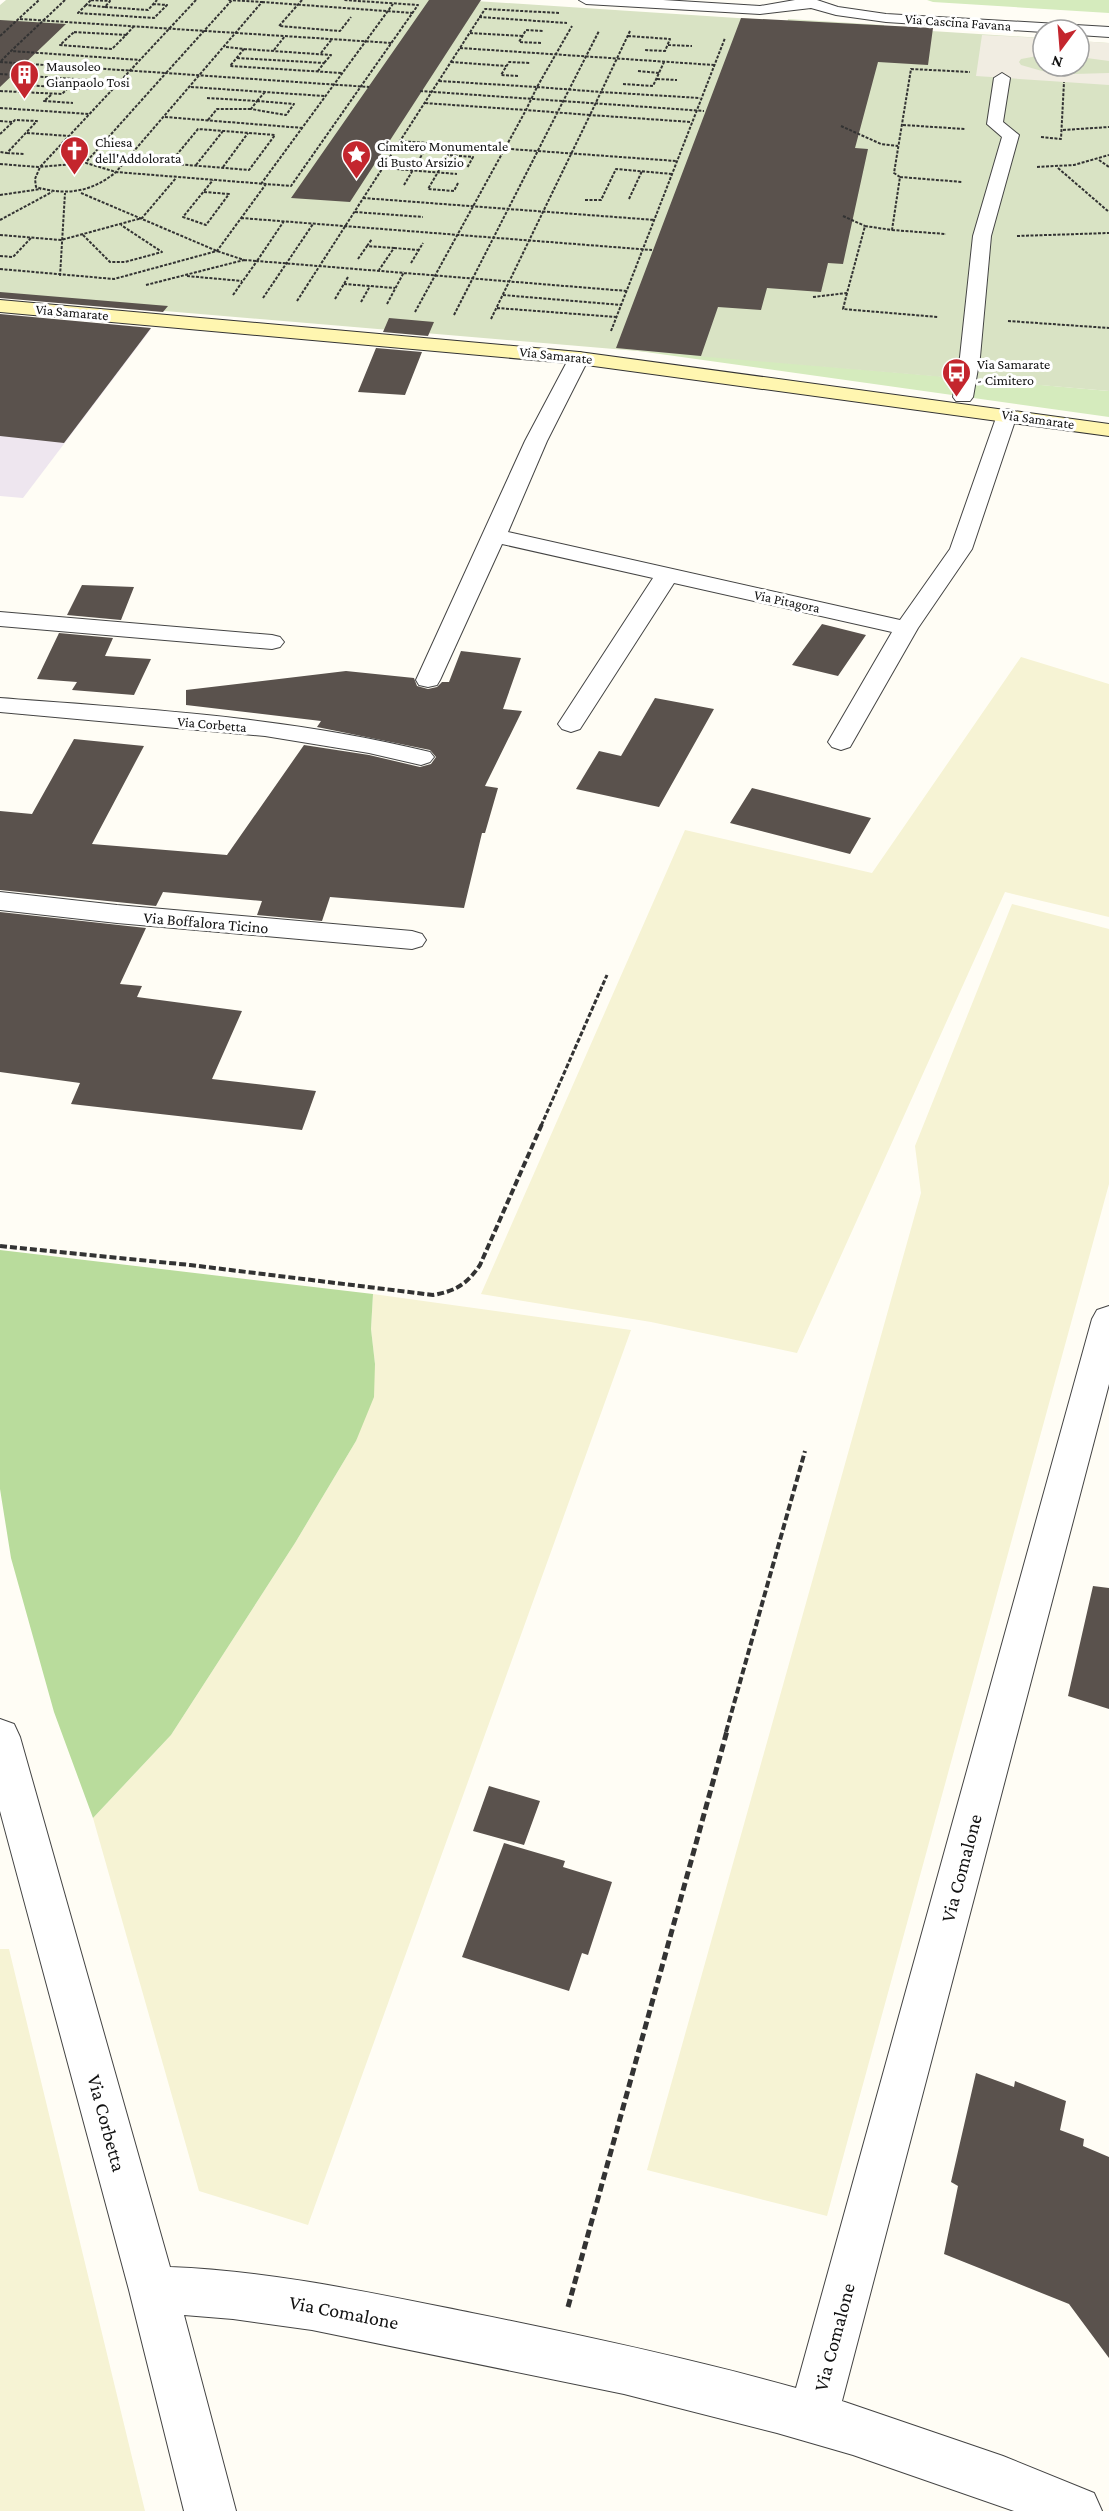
<svg xmlns="http://www.w3.org/2000/svg" width="1109" height="2511" viewBox="0 0 1109 2511" font-family="'Crimson Pro',serif">
	<style>
		.industrial { fill: #eee6ef }
		.farmland { fill: #f6f3d4 }
		.green { fill: #d5ebbd }
		.forest { fill: #b9dc9c }
		.cemetery { fill: #d9e3c4 }
		.plaza { fill: #f1ede2 }
		.building { fill: #5a524d }
		.lines { fill: none; stroke-linecap: round; stroke-linejoin: round }
		.street-casing { stroke: #444; stroke-width: 2 }
		.secondary-casing { stroke: #333; stroke-width: 2 }
		.path-far3 { stroke: #333; stroke-width: 2; stroke-dasharray: 3 1.5; stroke-linecap: butt }
		.path-far2 { stroke: #333; stroke-width: 3; stroke-dasharray: 5 2; stroke-linecap: butt }
		.path-far1 { stroke: #333; stroke-width: 4; stroke-dasharray: 7 3; stroke-linecap: butt }
		.path { stroke: #333; stroke-width: 5; stroke-dasharray: 8 4; stroke-linecap: butt }
		.street { fill: #fff; fill-rule: evenodd }
		.secondary { fill: #fff6b0; fill-rule: evenodd }
		.labels { text-anchor: middle; stroke-width: 6; stroke-linejoin: round; paint-order: stroke }
		.far-street-label { font-size: 14px; fill: #111; stroke: #fff }
		.far-poi-label { font-size: 14px; fill: #111; stroke: #fff; text-anchor: start }
		.street-label { font-size: 16px; fill: #111; stroke: #fff }
		.near-street-label { font-size: 20px; fill: #111; stroke: #fff }
	</style>
	<rect width="100%" height="100%" fill="#fffdf5"/>
	<path class="industrial" d="M0,316L151,329L23,498L0,496Z"/>
	<path class="farmland" d="M1021,657L1109,684V917L1005,892L797,1353L651,1322L481,1294L685,830L872,873Z
		M1012,904L1109,929V1184L827,2216L647,2170L921,1193L915,1146Z
		M373,1294L631,1330L308,2225L199,2191L93,1818L171,1735L295,1543L356,1441L375,1364L371,1329Z
		M0,1949H9L145,2511H0Z"/>
	<path class="green" d="M927,0H1109V13L933,2Z
		M617,348L1109,391V417Z"/>
	<path class="forest" d="M0,1250L373,1294L371,1329L375,1364L374,1397L356,1441L295,1543L171,1735L93,1818L54,1712L11,1558L0,1489Z"/>
	<path class="cemetery" d="M6,0H460L769,20L787,23L788,19L884,25V28L1043,38V66H1079V41L1109,43V391L0,297V5Z"/>
	<path class="plaza" d="M982,35L1043,38V55L1021,59L1019,62L1021,65L1042,71L1074,74L1109,73V85L976,76Z
		M1079,41L1109,43V61L1079,57Z"/>
	<path class="building" d="M429,0H481L350,202L291,198Z
		M741,18L933,28L928,65L878,62L855,148L868,149L843,264L828,263L821,292L767,288L761,310L718,307L701,356L616,348Z
		M0,20L66,24L0,87Z
		M0,292L168,306L163,312L0,298Z
		M0,314L151,328L64,443L0,436Z
		M389,318L434,322L428,336L383,332Z
		M376,348L422,352L405,395L358,392Z
		M82,585L134,587L121,620L67,615Z
		M822,624L866,635L838,676L792,665Z
		M59,633L113,638L105,656L151,659L134,695L72,690L77,682L37,679Z
		M461,651L521,658L503,709L522,711L485,786L498,788L485,833H482L464,908L330,897L322,921L257,915L262,901L163,892L156,906L0,890V811L32,814L74,739L144,746L92,844L227,855L304,745L369,755L420,767L431,764L436,757L430,750L317,727L321,721L186,705V690L346,671L414,678L417,686L428,689L437,687L442,682H449Z
		M655,698L714,709L659,807L576,789L599,751L621,756Z
		M752,788L871,818L850,854L730,823Z
		M0,912L146,928L120,984L142,986L137,997L242,1011L212,1079L316,1091L302,1130L71,1104L80,1083L0,1072Z
		M1093,1586L1109,1588V1709L1068,1696Z
		M489,1786L540,1801L524,1845L473,1831Z
		M504,1843L565,1861L563,1867L612,1882L588,1955L582,1953L569,1991L462,1957Z
		M976,2073L1014,2087L1015,2081L1066,2101L1060,2130L1084,2139L1083,2146L1109,2157V2358L1069,2304L944,2254L958,2186L951,2182Z"/>
	<g class="lines">
		<defs>
			<path id="street" d="M579,0H663L760,6L795,0H817L838,7L886,14L1109,27V37L1079,35V30H1043V32L886,22L836,15L811,8L760,14L586,4Z
				M1002,73L1010,78L1003,122L1019,135L991,236L980,357L973,397L970,401H956L953,397L960,357L973,236L1002,137L987,124L994,78Z
				M579,352L586,354L589,358L547,441L508,532L900,620L950,549L997,415L1000,411L1007,409L1014,411L1017,415L972,549L918,628L850,747L841,750L832,747L828,742L892,632L674,583L580,729L571,732L562,729L558,724L653,578L502,544L440,680L437,685L428,687L419,685L416,680L525,441L569,358L572,354Z
				M0,612L272,635L280,637L284,642L280,647L272,649L0,626Z
				M0,698C144,709 289,717 430,752L434,757L430,762L421,765L369,753L265,736L0,712Z
				M0,892L117,905L412,931L422,934L426,940L422,946L412,949L117,923L0,910Z
				M1109,1306V1384L842,2401L1003,2456L1094,2493L1102,2511H1014L853,2455L777,2433L624,2394L312,2330L233,2319L184,2315L236,2511H184L129,2290L0,1811V1719L14,1724L20,1737L170,2267C272,2271 372,2293 472,2313C581,2335 689,2358 796,2388L1092,1319L1097,1310Z"/>
			<path id="secondary" d="M0,300L579,352L1109,424V436L579,364L0,312Z"/>
		</defs>
		<use href="#street" class="street-casing"/>
		<use href="#secondary" class="secondary-casing"/>
		<path class="path-far3" d="M65,0L11,51L140,60
			M91,0L110,1L105,7L86,5Z
			M196,0L40,167L35,179L36,187C66,196 92,192 116,172L262,2L227,0
			M302,0L279,26L340,31L351,17
			M262,2L413,13
			M86,5L78,13L154,18L167,5L153,4
			M105,7L148,10L157,0
			M479,17L567,23
			M20,19L392,43
			M630,31L601,92L700,98
			M74,32L126,35L112,49L60,45Z
			M470,33L522,36
			M126,35L134,26
			M0,36L39,0
			M628,36L670,39L665,51L645,50
			M541,43L519,42L526,30L544,31
			M668,45L692,46
			M226,47L244,49L230,66L342,73
			M460,48L714,65
			M244,49L331,55L324,63
			M274,50L285,36
			M321,53L332,39
			M237,58L324,63L318,71
			M1,61L11,51
			M0,62L166,73L232,0
			M451,62L506,66
			M638,71L659,73
			M0,74L120,82
			M518,76L501,75L509,62L530,63
			M657,79L677,80
			M439,81L537,87L572,26
			M623,84L653,86L664,62
			M191,87L324,96
			M537,87L601,92L590,115L526,110Z
			M68,88L90,89
			M0,91L62,94L68,88L25,85
			M420,91L704,111
			M51,95L44,101L73,103
			M207,98L257,101
			M257,101L294,104L286,115L251,109Z
			M257,101L265,92
			M0,108L89,114
			M165,117L303,128
			M208,120L217,109H251
			M0,121L12,122
			M903,125L965,129
			M841,126L881,144L898,146
			M1063,130L1109,127
			M27,133L69,136
			M0,134L15,120L37,121L7,153L0,152
			M1041,137L1061,139L1064,82
			M399,141L676,161
			M7,153L24,154
			M127,160L249,170L275,135L198,129L170,163
			M1099,160L1109,167
			M87,161L166,73L369,87
			M0,164L38,167L86,163L116,172L291,186L418,5L344,0
			M196,165L223,131
			M223,167L248,133
			M1037,167L1074,165L1109,155
			M383,168L457,174
			M1058,168L1109,212
			M900,177L962,182
			M458,183L454,191L428,189L448,155L473,157L467,168
			M261,184L393,4
			M404,185L423,153
			M204,192L229,194L206,225L183,217L213,180
			M81,193L217,251L244,260L146,285
			M0,195L41,189
			M363,198L655,220
			M629,199L642,171
			M585,200H601L616,169L672,174
			M355,212L423,217
			M843,216L865,226
			M241,218L652,250
			M0,220L52,192
			M892,230L946,234
			M0,235L61,240L142,218L176,178
			M83,235L110,262H125L162,252L121,225
			M1017,236L1109,233
			M367,246L372,239
			M394,248L418,250
			M0,256L13,257L31,238
			M358,259L367,246L394,248L379,270
			M244,260L257,261L284,221
			M411,263L423,243
			M0,269L114,279L217,251L266,184
			M60,276L65,193
			M187,276L242,281
			M344,284L395,288
			M847,293L843,309L938,317
			M233,295L257,261L627,291
			M503,295L622,305
			M813,297L847,293L865,226L892,230L900,177L894,173L911,69L970,72
			M263,298L313,224
			M335,299L348,277
			M297,301L485,9L559,13
			M361,302L370,286
			M387,304L404,272
			M497,308L616,317
			M415,312L526,110L424,103
			M454,315L599,31
			M491,319L590,115L691,122
			M1008,321L1109,328
			M611,331L725,38"/>
		<path class="path-far2" d="M541,1126L607,975"/>
		<path class="path-far1" d="M0,1246L190,1265L433,1295C456,1291 467,1284 480,1265L542,1124
			M726,1732L805,1451"/>
		<path class="path" d="M568,2307L727,1731"/>
		<use href="#street" class="street"/>
		<use href="#secondary" class="secondary"/>
	</g>
	<defs>
		<symbol id="building-pin" viewBox="-11 -11 22 30"><path d="M0 17L-7.5 6A9.5 9.5 0 1 1 7.5 6Z" fill="#c4262e" stroke="#fff"/><path d="M-4-6H4V6H1V3H-1V6H-4ZM-2.5-4.3h1.7v1.8h-1.7ZM.8-4.3h1.7v1.8H.8ZM-2.5-1h1.7V.8h-1.7ZM.8-1h1.7V.8H.8Z" fill="#fff"/></symbol>
		<symbol id="church-pin" viewBox="-11 -11 22 30"><path d="M0 17L-7.5 6A9.5 9.5 0 1 1 7.5 6Z" fill="#c4262e" stroke="#fff"/><path d="M-1.2-6h2.4v3.5h3.3v2.4h-3.3V6h-2.4V-.1h-3.3v-2.4h3.3Z" fill="#fff"/></symbol>
		<symbol id="sight-pin" viewBox="-11 -11 22 30"><path d="M0 17L-7.5 6A9.5 9.5 0 1 1 7.5 6Z" fill="#c4262e" stroke="#fff"/><path d="M0-6L1.8-2.2L6-1.7L2.9 1.2L3.7 5.4L0 3.3L-3.7 5.4L-2.9 1.2L-6-1.7L-1.8-2.2Z" fill="#fff"/></symbol>
		<symbol id="bus-pin" viewBox="-11 -11 22 30"><path d="M0 17L-7.5 6A9.5 9.5 0 1 1 7.5 6Z" fill="#c4262e" stroke="#fff"/><path d="M-5-6H5V4H4V6H2V4H-2V6H-4V4H-5ZM-3.5-4V0h7V-4ZM-3.5 1.2v1.5H-2V1.2ZM2 1.2v1.5H3.5V1.2Z" fill="#fff"/></symbol>
	</defs>
	<g fill-rule="evenodd">
		<use href="#building-pin" x="8" y="58" width="33" height="45"/>
		<use href="#church-pin" x="58" y="134" width="33" height="45"/>
		<use href="#sight-pin" x="340" y="138" width="33" height="45"/>
		<use href="#bus-pin" x="940" y="356" width="33" height="45"/>
	</g>
	<g class="labels">
		<g class="far-street-label">
			<text transform="translate(958 22) rotate(4)" y="5">Via Cascina Favana</text>
			<text transform="translate(72 312) rotate(5)" y="5">Via Samarate</text>
			<text transform="translate(556 355) rotate(6)" y="5">Via Samarate</text>
			<text transform="translate(1038 419) rotate(8)" y="5">Via Samarate</text>
			<text transform="translate(787 601) rotate(12)" y="5">Via Pitagora</text>
			<text transform="translate(212 724) rotate(5)" y="5">Via Corbetta</text>
		</g>
		<g class="far-poi-label">
			<text x="46" y="71">Mausoleo<tspan x="46" dy="16">Gianpaolo Tosi</tspan></text>
			<text x="95" y="147">Chiesa<tspan x="95" dy="16">dell'Addolorata</tspan></text>
			<text x="377" y="151">Cimitero Monumentale<tspan x="377" dy="16">di Busto Arsizio</tspan></text>
			<text x="977" y="369">Via Samarate<tspan x="977" dy="16">- Cimitero</tspan></text>
		</g>
		<g class="street-label">
			<text transform="translate(206 922) rotate(5)" y="6">Via Boffalora Ticino</text>
		</g>
		<g class="near-street-label">
			<text transform="translate(961 1868) rotate(-75)" y="7">Via Comalone</text>
			<text transform="translate(107 2123) rotate(75)" y="7">Via Corbetta</text>
			<text transform="translate(344 2312) rotate(11)" y="7">Via Comalone</text>
			<text transform="translate(834 2337) rotate(-75)" y="7">Via Comalone</text>
		</g>
	</g>
	<g transform="translate(1061 48) rotate(196)"><circle r="28" fill="#ffffff" stroke="#a0a0a0" stroke-width="1.5"/>
	<path d="M0-4.5L10 22L0 15L-10 22Z" fill="#c4262e"/>
	<text y="-9" font-size="16" font-weight="bold" text-anchor="middle" fill="#111111">N</text>
	</g>
</svg>
